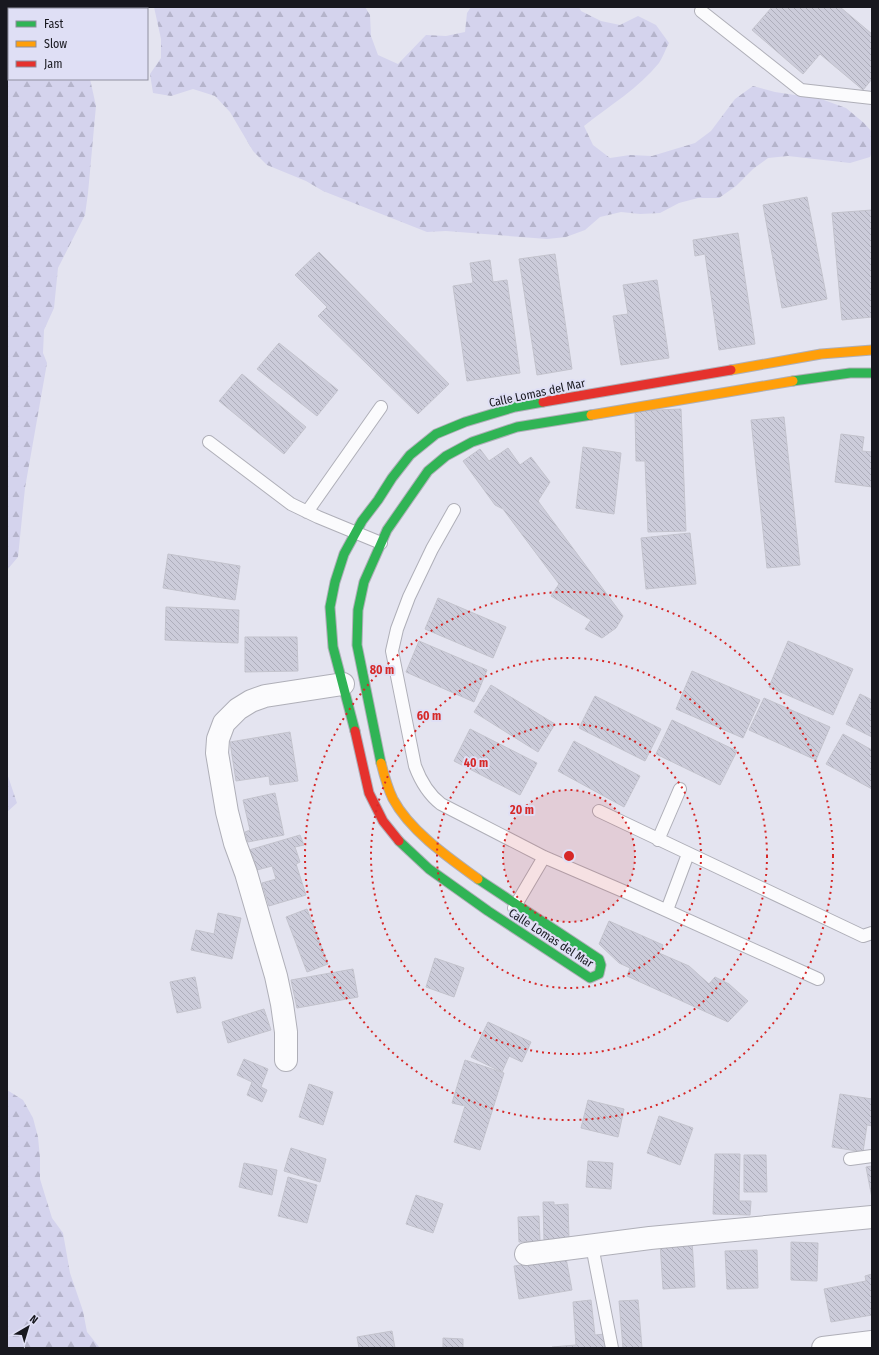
<svg xmlns="http://www.w3.org/2000/svg" width="879" height="1355" viewBox="0 0 879 1355" font-family="'Fira Sans Condensed',sans-serif">
	<style>
		.forest { fill: url(#forest-firs) }
		.building { fill: url(#building-back-hatch); stroke: #c3c3cd }
		.lines { fill: none; stroke-linecap: round; stroke-linejoin: round }
		.lane-casing { stroke: #afafb8; stroke-width: 14 }
		.street-casing { stroke: #afafb8; stroke-width: 24 }
		.fast-casing { stroke: #afafb8; stroke-width: 11 }
		.slow-casing { stroke: #afafb8; stroke-width: 11 }
		.jam-casing { stroke: #afafb8; stroke-width: 11 }
		.lane { stroke: #fbfbfd; stroke-width: 12 }
		.street { stroke: #fbfbfd; stroke-width: 22 }
		.fast { stroke: #30b455; stroke-width: 9 }
		.slow { stroke: #ff9f0a; stroke-width: 9 }
		.jam { stroke: #e5322d; stroke-width: 9 }
		.ring { fill: none; stroke: #d62828; stroke-width: 2; stroke-dasharray: 2 4 }
		.labels { text-anchor: middle; stroke-width: 4; stroke-linejoin: round; paint-order: stroke }
		.street-label { font-size: 12px; fill: #18181f; stroke: #dfdff5 }
		.centre { fill: #d62828; stroke: #dfdff5; stroke-width: 2 }
		.ring-label { font-size: 12px; text-anchor: middle; font-weight: bold; fill: #d62828; stroke: #dfdff5; stroke-width: 4; stroke-linejoin: round; paint-order: stroke }
	</style>
	<defs>
		<pattern id="forest-firs" width="22" height="20" patternUnits="userSpaceOnUse"><rect width="22" height="20" fill="#d4d3ed"/><path d="M5 1l3.5 6h-7zM16 11l3.5 6h-7z" fill="#b5b4cb"/></pattern>
		<pattern id="building-back-hatch" width="6" height="6" patternUnits="userSpaceOnUse"><rect width="6" height="6" fill="#ccccda"/><path d="M-1 5l2 2M0 0l6 6M5-1l2 2" fill="none" stroke="#aeaebb"/></pattern>
	</defs>
	<rect width="100%" height="100%" fill="#e4e4f0"/>
	<path class="forest" d="M7,7H97L96,9H9V79H90L96,106L88,193L85,215L58,268L54,308L44,330L43,353L47,363L25,488L18,557L7,570Z
		M154,7H365L370,15L371,36L378,55L398,64L426,35L446,36L465,32L467,13L471,7H579L581,11L601,21L620,25L638,16L656,25L669,43C665,50 663,57 659,63C639,88 609,106 584,126L593,145L610,158L630,155L652,156L695,143L711,131L735,99L753,86L775,92L821,99L846,108L864,123L872,132V152L870,157L850,163L788,156L768,158L753,169L736,186L719,198H698L679,203L660,213L640,214L621,212L600,217L585,230L566,237L547,239L446,231L427,232L323,191L306,181L267,165L253,151L230,112L215,96L193,89L171,96L153,93L150,74L161,58V39Z
		M7,773L17,803L7,812Z
		M7,1090L23,1100L33,1118L38,1137L40,1158V1179L52,1218L63,1233L70,1273L83,1311L87,1332L100,1348H7Z"/>
	<path class="building" d="M772,7H840L872,34V79L863,90L820,54L803,74L752,30Z
		M807,197L827,299L782,308L763,205Z
		M872,210V317L842,320L832,213Z
		M738,233L755,344L719,350L705,254L695,256L693,240Z
		M319,252L449,384L418,414L318,316L327,307L295,275Z
		M555,254L572,369L537,375L519,259Z
		M490,260L493,282L507,280L520,373L467,381L453,286L473,283L470,263Z
		M657,280L669,358L621,365L613,316L628,314L623,285Z
		M279,343L338,390L317,416L257,369Z
		M242,374L306,427L284,454L219,401Z
		M681,409L686,531L648,532L645,461H636L635,411Z
		M784,417L800,565L767,568L751,420Z
		M841,434L864,437L862,451L872,452V487L835,482Z
		M583,447L621,453L614,514L576,508Z
		M508,448L520,465L531,457L550,482L538,501L623,616L616,628L602,638L585,629L591,620L551,596L559,584L503,509L495,505L463,461L480,449L489,461Z
		M690,533L696,584L646,589L641,538Z
		M168,554L240,566L235,600L163,588Z
		M438,598L506,627L493,658L425,629Z
		M166,607L239,610L238,643L165,640Z
		M245,637H297L298,671L245,672Z
		M419,641L487,670L474,702L406,672Z
		M788,641L853,669L833,715L769,687Z
		M692,671L760,700L743,738L676,709Z
		M491,685L555,724L538,752L474,712Z
		M860,694L872,700V737L846,724Z
		M595,696L661,729L645,761L579,728Z
		M764,698L830,727L816,760L749,730Z
		M672,720L737,751L720,785L656,754Z
		M470,729L537,763L520,795L454,761Z
		M290,732L298,781L270,785L269,776L236,781L230,742Z
		M843,734L872,750V789L826,764Z
		M574,741L640,776L624,807L558,771Z
		M275,793L284,835L248,842L245,832L250,830L243,800Z
		M300,835L304,845L295,847L300,862L296,864L306,895L269,906L262,883L276,879L272,866L257,870L253,856H251L249,850Z
		M307,909L328,964L307,972L286,917Z
		M218,913L241,918L232,959L191,950L196,930L214,934Z
		M609,921L663,945L659,953L689,966L709,984L715,977L729,984L748,1001L728,1022L627,976L630,968L619,963L599,944Z
		M435,958L464,968L454,997L426,987Z
		M353,969L358,997L297,1008L291,980Z
		M195,977L201,1008L177,1013L170,982Z
		M264,1009L271,1030L228,1043L222,1022Z
		M488,1022L531,1042L522,1062L509,1056L502,1072L471,1057Z
		M244,1059L268,1069L261,1087L267,1090L262,1102L247,1095L252,1082L237,1075Z
		M465,1060L504,1073L480,1150L454,1142L465,1106L452,1103Z
		M309,1084L333,1092L323,1125L299,1117Z
		M840,1094L872,1099V1126L867,1125L863,1152L832,1147Z
		M588,1100L624,1109L618,1137L581,1128Z
		M659,1116L693,1128L680,1165L647,1153Z
		M291,1148L326,1159L320,1182L284,1171Z
		M715,1154H740L739,1201H751L750,1215L713,1214Z
		M744,1155H766L767,1192H744Z
		M588,1161L613,1163L611,1189L586,1187Z
		M244,1163L277,1170L272,1195L239,1187Z
		M872,1166V1198L866,1167Z
		M288,1177L317,1185L307,1223L278,1216Z
		M416,1195L443,1204L433,1233L406,1224Z
		M543,1202H554V1205L568,1204L569,1239L544,1240Z
		M539,1216L540,1241L519,1242L518,1217Z
		M692,1241L695,1287L663,1289L660,1243Z
		M791,1242L818,1243L817,1281L791,1280Z
		M757,1250L758,1288L727,1289L725,1251Z
		M566,1258L572,1290L519,1299L514,1266Z
		M872,1274V1315L831,1322L824,1289L866,1281L865,1276Z
		M591,1300L595,1335L605,1334L606,1348H552V1347L576,1345L573,1302Z
		M638,1300L642,1348H623L619,1301Z
		M392,1331L395,1348H359L357,1337Z
		M443,1338L463,1339V1348H443Z"/>
	<g class="lines">
		<defs>
			<path id="lane" d="M701,11L801,90L872,98
				M209,442L291,504L318,517L381,543
				M454,510L432,549L409,597L397,629L392,651L415,766C421,782 428,794 441,804L544,857L630,894L818,979
				M307,512L381,407
				M599,811L863,936L872,933
				M658,840L680,789
				M514,908L544,857
				M667,910L688,854
				M850,1159L872,1156
				M592,1246L612,1348"/>
			<path id="street" d="M286,1060V1032L282,1004L276,976L246,873L235,843L227,812L217,753L218,739L224,723L238,709L251,701L265,696L343,684
				M526,1254L650,1238L872,1217
				M823,1348L872,1342"/>
			<path id="fast" d="M793,381L850,373H872
				M355,731L333,647L330,607L335,582L344,554L362,521L378,500L392,478L410,455L436,434L465,422L515,407L543,402
				M381,763L357,645L358,610L364,582L387,530L428,471L446,456L472,442L517,427L591,415
				M399,841L429,869L488,911L590,978L599,974L601,965L599,959L478,879"/>
			<path id="slow" d="M731,370L821,354L872,350
				M591,415L793,381
				M381,763C384,775 387,787 393,799C410,831 449,858 478,879"/>
			<path id="jam" d="M543,402L731,370
				M355,731L369,793L383,821L399,841"/>
		</defs>
		<use href="#lane" class="lane-casing"/>
		<use href="#street" class="street-casing"/>
		<use href="#fast" class="fast-casing"/>
		<use href="#slow" class="slow-casing"/>
		<use href="#jam" class="jam-casing"/>
		<use href="#lane" class="lane"/>
		<use href="#street" class="street"/>
		<use href="#fast" class="fast"/>
		<use href="#slow" class="slow"/>
		<use href="#jam" class="jam"/>
	</g>
	<circle cx="569" cy="856" r="66" fill="#d62828" fill-opacity=".12"/>
	<g class="ring">
		<circle cx="569" cy="856" r="66"/>
		<circle cx="569" cy="856" r="132"/>
		<circle cx="569" cy="856" r="198"/>
		<circle cx="569" cy="856" r="264"/>
	</g>
	<g class="labels">
		<g class="street-label">
			<text transform="translate(537 393) rotate(-12)" y="4">Calle Lomas del Mar</text>
			<text transform="translate(551 938) rotate(33)" y="4">Calle Lomas del Mar</text>
		</g>
	</g>
	<circle cx="569" cy="856" r="6" class="centre"/>
	<g class="ring-label">
		<text x="382" y="674">80 m</text>
		<text x="429" y="720">60 m</text>
		<text x="476" y="767">40 m</text>
		<text x="522" y="814">20 m</text>
	</g>
	<rect width="879" height="1355" fill="none" stroke="#18181f" stroke-width="16"/>
	<rect x="8" y="8" width="140" height="72" fill="#dfdff5" stroke="#8f8f9f"/>
	<rect x="16" y="21" width="20" height="6" fill="#30b455" stroke="#8f8f9f"/>
	<text x="44" y="28" font-size="12" fill="#18181f">Fast</text>
	<rect x="16" y="41" width="20" height="6" fill="#ff9f0a" stroke="#8f8f9f"/>
	<text x="44" y="48" font-size="12" fill="#18181f">Slow</text>
	<rect x="16" y="61" width="20" height="6" fill="#e5322d" stroke="#8f8f9f"/>
	<text x="44" y="68" font-size="12" fill="#18181f">Jam</text>
	<g transform="translate(28 1327) rotate(38)" stroke="#dfdff5" stroke-width="3" paint-order="stroke">
	<path d="M0-3L7 15L0 10L-7 15Z" fill="#18181f"/>
	<text y="-6" font-size="11" font-weight="bold" text-anchor="middle" fill="#18181f">N</text>
	</g>
</svg>
